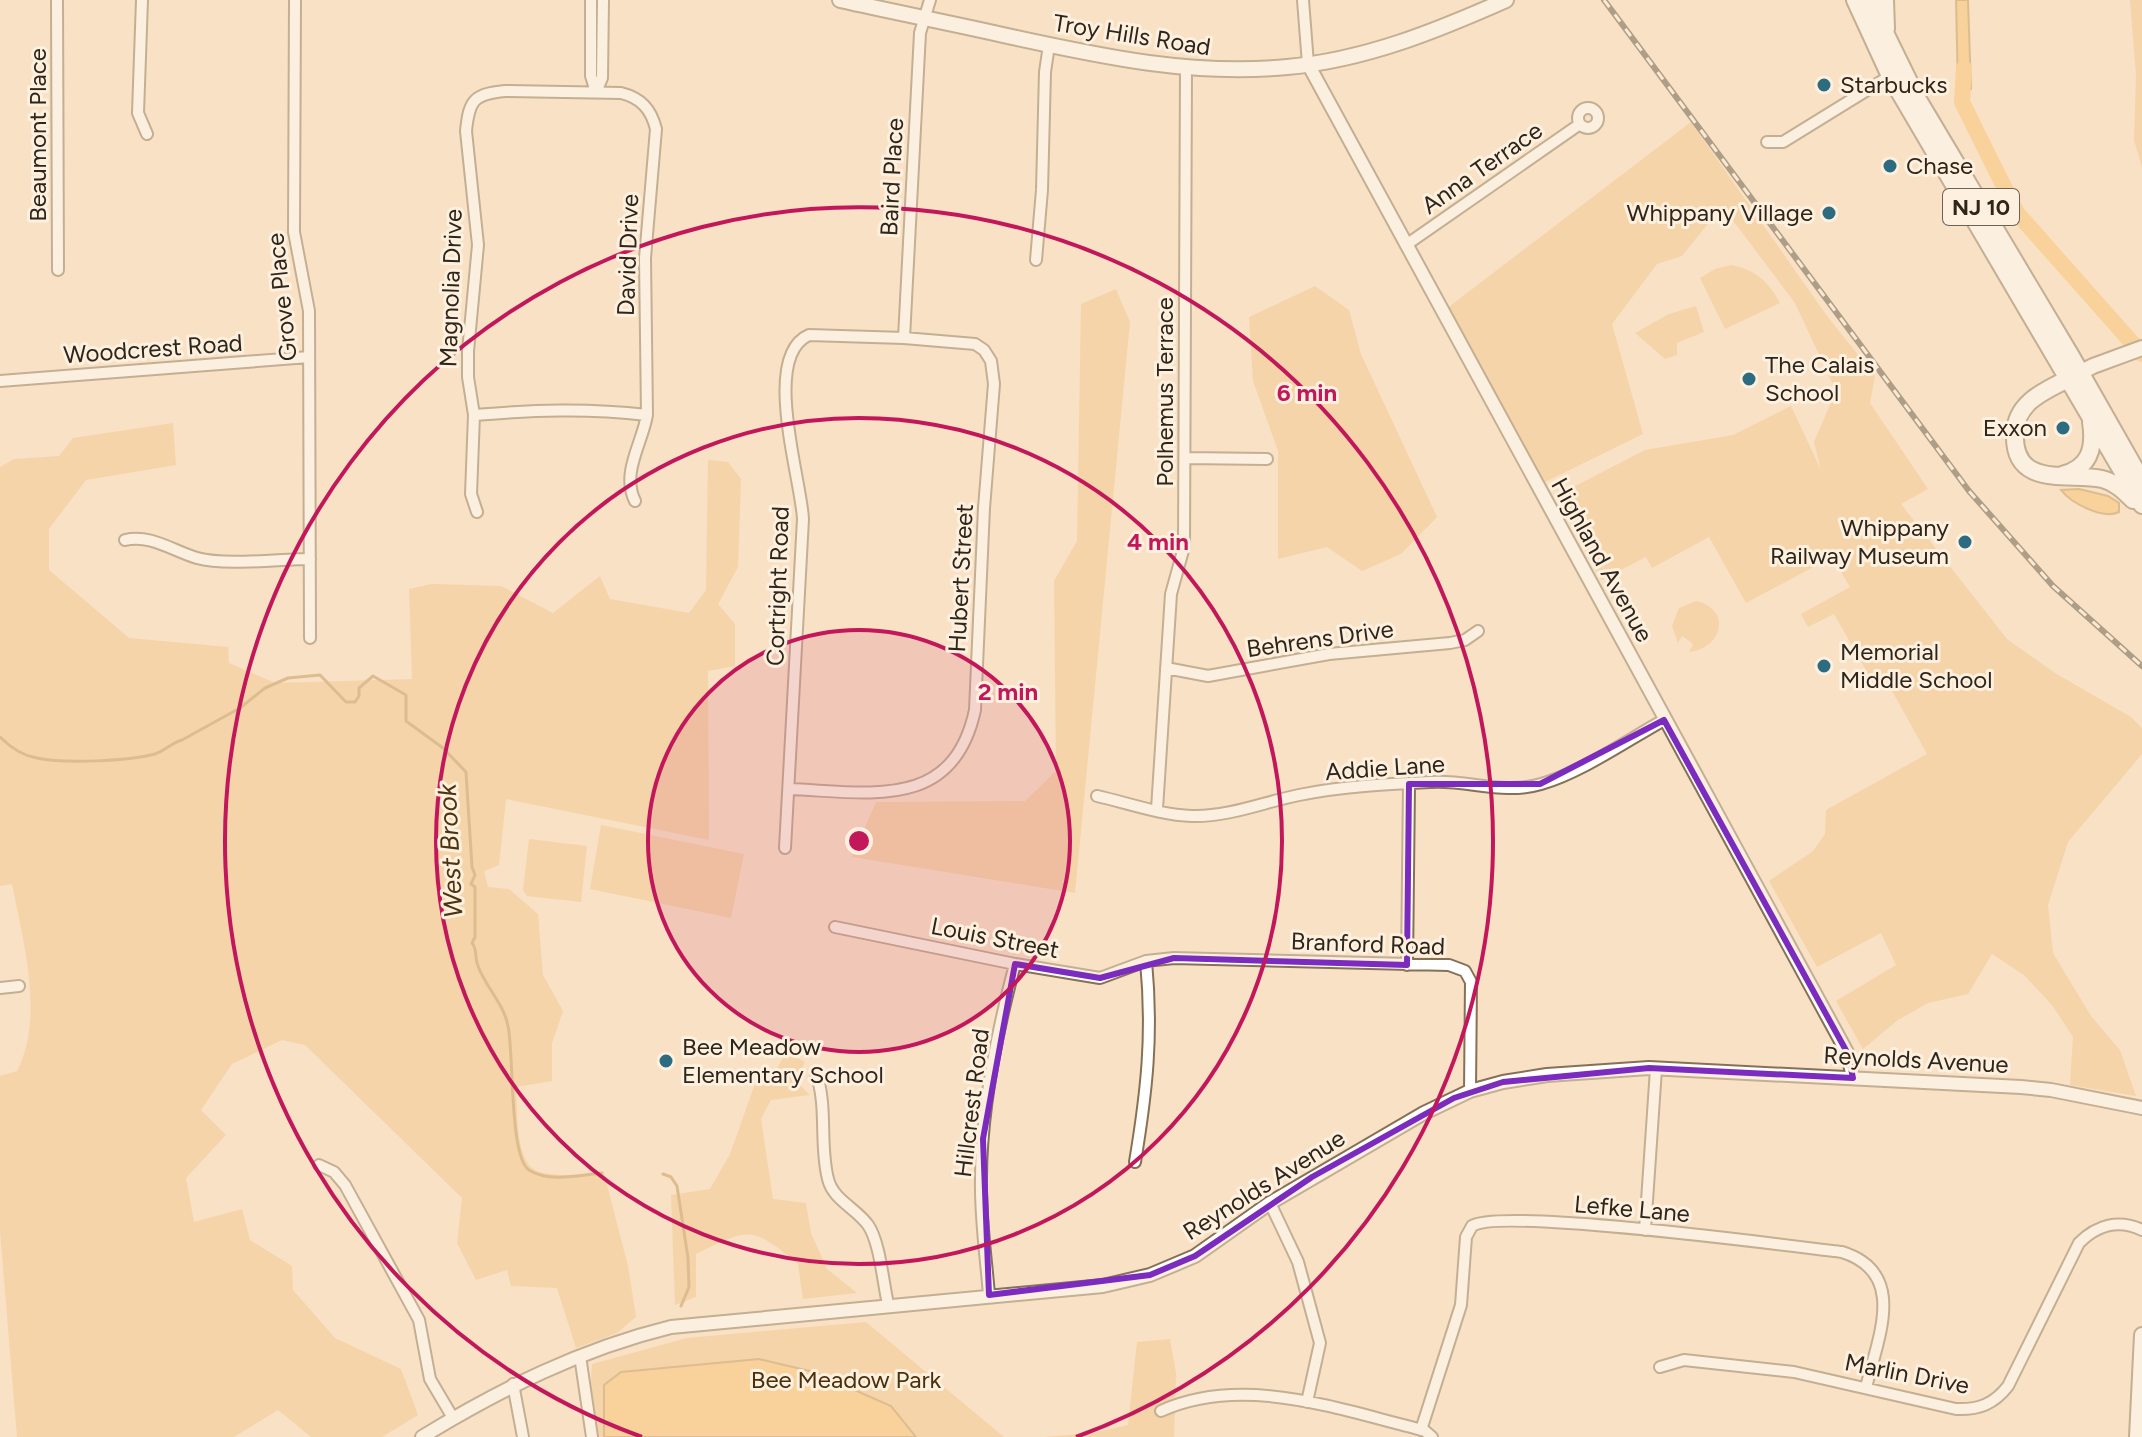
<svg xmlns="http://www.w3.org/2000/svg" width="2142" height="1437" viewBox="0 0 2142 1437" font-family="Figtree,sans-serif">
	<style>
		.green { fill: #f1c388 }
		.water { fill: #fabc67; stroke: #bd8f50; stroke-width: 2 }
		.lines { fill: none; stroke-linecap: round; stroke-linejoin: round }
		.stream { stroke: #bd8f50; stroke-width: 3 }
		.river { stroke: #fabc67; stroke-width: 16 }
		.minor-casing { stroke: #867157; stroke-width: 14 }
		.tertiary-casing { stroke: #867157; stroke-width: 16 }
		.secondary-casing { stroke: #867157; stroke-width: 18 }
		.primary-casing { stroke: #867157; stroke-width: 20 }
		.minor { stroke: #fff; stroke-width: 10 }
		.tertiary { stroke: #fff; stroke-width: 12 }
		.secondary { stroke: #fff; stroke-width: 14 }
		.primary { stroke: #fff; stroke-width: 16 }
		.rail-casing { stroke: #564a3c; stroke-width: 6 }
		.rail { stroke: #fef0de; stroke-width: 3; stroke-dasharray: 9; stroke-linecap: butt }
		.marked { fill: none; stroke: #7b2cbf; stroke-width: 6; stroke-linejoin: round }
		.ring { fill: none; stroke: #c2185b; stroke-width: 4 }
		.poi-dot { fill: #2c6b80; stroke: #fef0de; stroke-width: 3 }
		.labels { text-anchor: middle; stroke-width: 6; stroke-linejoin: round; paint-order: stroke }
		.shield { fill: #fef0de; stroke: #6c6256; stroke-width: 2 }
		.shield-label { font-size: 22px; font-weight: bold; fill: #2e251b }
		.street-label { font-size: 24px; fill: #2e251b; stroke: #fef0de }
		.poi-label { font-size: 24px; fill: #2e251b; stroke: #fef0de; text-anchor: start }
		.park-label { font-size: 24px; fill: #4a310c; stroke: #fef0de }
		.water-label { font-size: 26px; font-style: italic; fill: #4c340f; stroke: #fef0de }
		.centre { fill: #c2185b; stroke: #fef0de; stroke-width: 4 }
		.ring-label { font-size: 24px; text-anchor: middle; font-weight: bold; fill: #c2185b; stroke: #fef0de; stroke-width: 6; stroke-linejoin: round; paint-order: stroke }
	</style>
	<rect width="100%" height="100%" fill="#f8e1c4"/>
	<path class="green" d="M2130,0H2142V168L2134,140L2136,75Z
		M1691,122L1827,316L1875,376L1870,403L1928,489L1901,504L2007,639L2055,673L2131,717L2142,728V754L2068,842L2048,905L2053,953L2091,1016L2120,1050L2136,1096L2070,1085L2073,1037L2052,1005L2024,975L1992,954L1968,994L1928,1003L1898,1020L1863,1049L1836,1001L1896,965L1881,933L1817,967L1769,881L1813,851L1825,834L1826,810L1927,754L1886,680L1875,686L1834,614L1808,627L1801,614L1850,587L1832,557L1746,603L1709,537L1652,568L1646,557L1601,580L1556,496L1645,450L1733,435L1791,406L1821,470L1814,442L1836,391L1795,303L1722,206L1682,256L1657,264L1612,324L1643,434L1537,486L1442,312Z
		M1731,265C1756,270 1768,281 1780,303L1725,329L1700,278L1715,269Z
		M1315,286L1349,310L1361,354L1437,517L1401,554L1362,571L1327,547L1278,559V451L1253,381L1249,317Z
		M1116,289L1130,322L1075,893L852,857L876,802L1025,801L1056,771L1054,581L1077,541L1081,304Z
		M1696,306L1704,332L1677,343V355L1665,359L1635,333L1669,314Z
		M173,423L176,465L86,480L49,529V570L129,638L228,647L229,663L275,683L412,679L409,589L432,584L501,586L553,613L600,576L610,599L689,613L706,590L708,460L728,462L741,479L738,567L718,604L735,624V666L708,671L709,840L506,799L499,865L484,871L488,887L509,889L538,914L543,975L563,1011L552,1043V1081L516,1087C518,1110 514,1165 540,1172C559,1178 584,1173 604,1173L628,1266L636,1317L617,1333L576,1348L557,1288L511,1286L507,1270L476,1280L457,1243L462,1198L305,1045L282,1040L232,1064L201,1110L226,1135L186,1178L194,1222L242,1209L250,1240L292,1266L293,1290L335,1338L401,1369L418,1415L382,1437H311L278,1410L234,1437H17L0,1231V1076L17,1071C45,1017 23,941 12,884L0,886V467L14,459L59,456L73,438Z
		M1696,601C1732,609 1723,648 1689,652L1693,644L1682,636L1678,643L1672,626L1679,608Z
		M601,825L744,854L731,918L590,889Z
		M529,839L587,846L581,902L527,896L523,890Z
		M786,1052L805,1062L796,1081L810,1095L771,1100L761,1119L773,1199L806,1203L811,1233L827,1269L857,1293L803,1299L798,1264C751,1225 750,1228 696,1254V1297L675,1305L671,1195L710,1189L730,1154L758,1075L776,1070Z
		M866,1322L1004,1437H597L590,1395L592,1364L687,1338Z
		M1170,1339L1176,1373L1174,1437H1044L1092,1433L1128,1425L1137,1342Z"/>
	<path class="water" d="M1956,0H1968L1971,89H1958Z
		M2079,489L2108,496L2119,503V512C2103,520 2071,503 2061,490Z
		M759,1359L814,1372L891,1406L916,1437H604V1385L621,1372Z"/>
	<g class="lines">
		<path class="stream" d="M0,737C10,747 23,756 37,758C65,764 128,761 155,754C165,751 171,743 182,740L240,708L265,688L288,678L320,675L346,702H355L359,696V688L373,676L406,695V721L443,748L466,772L472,867L475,875L471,884L475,887V937L472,943C478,950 474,957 478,966C485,986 504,1004 508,1026C514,1052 509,1157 529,1170C549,1183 581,1175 602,1173
			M663,1174L671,1177L677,1186L688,1258L689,1287L681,1306"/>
		<path class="river" d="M1964,68L1962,102L2017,213L2142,354"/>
		<defs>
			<path id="minor" d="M57,0L58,270
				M142,0L138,113L147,134
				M295,0L294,232L309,311L310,638
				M591,0V76L596,92
				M1303,0L1308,64
				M596,92L602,78L603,0
				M1578 118a10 10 0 1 1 20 0a10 10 0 1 1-20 0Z
				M1767,142H1783L1890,76
				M1406,245L1580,124
				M1036,260L1042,190L1045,72L1049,45
				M904,338L920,33L930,0
				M0,381L309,357
				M474,415L468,377V351L478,245L466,131C469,100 474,94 505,91L621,93C641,98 651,109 656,129L645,258L647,415C642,444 621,473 635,501
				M1185,458L1267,459
				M477,512L471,494L474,415C535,410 586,408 647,415
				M125,540C151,534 173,551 197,558C226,566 279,559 310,559
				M1166,668L1208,676L1329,654L1450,643L1465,640L1478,631
				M1097,796C1128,803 1161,815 1192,816C1229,817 1264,802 1299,795C1342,786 1388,784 1432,782C1469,780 1504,795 1541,784C1582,772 1626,741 1664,720
				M1157,809L1171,594L1184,547L1186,69
				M785,848L803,519C801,478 761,356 809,335L904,338L975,344L984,350L991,361L994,384L984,508L975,710C953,812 869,792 789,789
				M835,927L1015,964L1100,978L1146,961L1174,958L1449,965L1465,971L1471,982L1470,1091
				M1407,965L1409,784
				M0,988L19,986
				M816,1073C828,1107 819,1144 828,1179C833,1200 856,1208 868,1225C880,1242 883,1283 888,1304
				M1135,1162C1147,1090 1153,1034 1146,961
				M319,1165L334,1172L345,1185L419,1320L430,1379L453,1418
				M1270,1203L1298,1262L1320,1343L1307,1402
				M1645,1230L1656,1069
				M989,1295C986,1257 980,1217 981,1178C981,1107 997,1032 1015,964
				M580,1356L592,1437
				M1660,1367L1684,1360L1794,1372L1956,1409C1979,1410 1994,1404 2008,1386L2079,1243C2097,1225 2119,1219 2142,1230
				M513,1384L523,1437
				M1161,1411C1240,1375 1331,1407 1411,1427L1425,1431L1432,1437
				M1421,1430L1461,1305L1466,1237L1472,1226C1500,1207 1789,1246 1842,1252C1909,1273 1877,1339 1866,1388"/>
			<path id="tertiary" d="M1308,64L1848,1054L1853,1078
				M422,1437C501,1389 581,1349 671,1327L1103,1286L1150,1275L1195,1256L1270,1203L1424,1113L1470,1091L1503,1082L1547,1075L1649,1068L2021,1087L2051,1090L2142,1108"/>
			<path id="secondary" d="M840,0C898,13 955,24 1012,37C1104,57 1193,76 1287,67C1365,60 1436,31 1506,0
				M2072,377L2093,366L2142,348
				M2137,1437L2142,1335"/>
			<path id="primary" d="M1855,0L1890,76L2142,505
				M1869,0L1917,98L2071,356L2142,481
				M1885,0L1886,29
				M2068,379C2044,391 2015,403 2015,434C2013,489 2069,472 2102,479C2115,482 2124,491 2133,500
				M2062,475C2090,468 2095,448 2091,422"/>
		</defs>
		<use href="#minor" class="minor-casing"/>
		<use href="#tertiary" class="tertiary-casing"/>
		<use href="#secondary" class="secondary-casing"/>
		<use href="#primary" class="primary-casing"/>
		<use href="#minor" class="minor"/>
		<use href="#tertiary" class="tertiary"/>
		<use href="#secondary" class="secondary"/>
		<use href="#primary" class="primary"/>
		<defs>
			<path id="rail" d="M1604,0L1969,491L2053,586L2142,666"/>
		</defs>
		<use href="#rail" class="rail-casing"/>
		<use href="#rail" class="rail"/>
	</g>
	<path d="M0 0H2142V1437H0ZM1664,720L1848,1054L1853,1078L1649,1068L1503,1082L1454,1098L1312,1177L1195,1256L1150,1275L989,1295L983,1139L1015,964L1100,978L1174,958L1407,965L1409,784H1540Z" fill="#f8e1c4" fill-opacity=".55" fill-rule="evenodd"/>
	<path class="marked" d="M1664,720L1848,1054L1853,1078L1649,1068L1503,1082L1454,1098L1312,1177L1195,1256L1150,1275L989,1295L983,1139L1015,964L1100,978L1174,958L1407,965L1409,784H1540Z"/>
	<circle cx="859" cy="841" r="211" fill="#c2185b" fill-opacity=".12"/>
	<g class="ring">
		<circle cx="859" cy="841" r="211"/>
		<circle cx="859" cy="841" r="423"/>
		<path d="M642 1437A634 634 0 1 1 1076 1437"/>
	</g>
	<g class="poi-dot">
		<circle cx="1824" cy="85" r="8"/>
		<circle cx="1890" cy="166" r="8"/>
		<circle cx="1829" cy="213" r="8"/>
		<circle cx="1749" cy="379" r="8"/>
		<circle cx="2063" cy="428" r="8"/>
		<circle cx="1965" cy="542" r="8"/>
		<circle cx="1824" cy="666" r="8"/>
		<circle cx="666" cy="1061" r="8"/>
	</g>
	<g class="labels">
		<rect class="shield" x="1943" y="189" width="76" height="36" rx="6"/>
		<g class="shield-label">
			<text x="1981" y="215">NJ 10</text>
		</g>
		<g class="street-label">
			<text transform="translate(1132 35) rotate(9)" y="8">Troy Hills Road</text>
			<text transform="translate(38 135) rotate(-90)" y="8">Beaumont Place</text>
			<text transform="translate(1482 168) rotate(-35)" y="8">Anna Terrace</text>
			<text transform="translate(892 177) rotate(-87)" y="8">Baird Place</text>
			<text transform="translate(628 255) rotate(-88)" y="8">David Drive</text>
			<text transform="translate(451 288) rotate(-88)" y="8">Magnolia Drive</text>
			<text transform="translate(282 297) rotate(-96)" y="8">Grove Place</text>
			<text transform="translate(153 349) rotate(-4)" y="8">Woodcrest Road</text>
			<text transform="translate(1165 392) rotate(-90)" y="8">Polhemus Terrace</text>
			<text transform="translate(1602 560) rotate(61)" y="8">Highland Avenue</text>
			<text transform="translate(961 578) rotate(-87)" y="8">Hubert Street</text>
			<text transform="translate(778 586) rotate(-88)" y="8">Cortright Road</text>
			<text transform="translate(1320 639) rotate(-8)" y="8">Behrens Drive</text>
			<text transform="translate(1385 768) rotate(-4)" y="8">Addie Lane</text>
			<text transform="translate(995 938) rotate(11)" y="8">Louis Street</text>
			<text transform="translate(1368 944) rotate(2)" y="8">Branford Road</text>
			<text transform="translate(1916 1060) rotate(3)" y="8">Reynolds Avenue</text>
			<text transform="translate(972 1103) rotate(-83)" y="8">Hillcrest Road</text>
			<text transform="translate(1264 1185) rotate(-32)" y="8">Reynolds Avenue</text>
			<text transform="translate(1632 1209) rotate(5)" y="8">Lefke Lane</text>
			<text transform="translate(1907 1374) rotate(11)" y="8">Marlin Drive</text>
		</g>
		<g class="poi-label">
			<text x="1840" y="93">Starbucks</text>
			<text x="1906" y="174">Chase</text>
			<text x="1813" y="221" text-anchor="end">Whippany Village</text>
			<text x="1765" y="373">The Calais<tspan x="1765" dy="28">School</tspan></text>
			<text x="2047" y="436" text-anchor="end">Exxon</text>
			<text x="1949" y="536" text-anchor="end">Whippany<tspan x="1949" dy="28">Railway Museum</tspan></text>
			<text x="1840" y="660">Memorial<tspan x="1840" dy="28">Middle School</tspan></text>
			<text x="682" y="1055">Bee Meadow<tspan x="682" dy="28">Elementary School</tspan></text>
		</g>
		<g class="park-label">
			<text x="846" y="1388">Bee Meadow Park</text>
		</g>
		<g class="water-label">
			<text transform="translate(450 851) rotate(-93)" y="9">West Brook</text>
		</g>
	</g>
	<circle cx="859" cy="841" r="12" class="centre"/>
	<g class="ring-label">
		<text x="1307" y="401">6 min</text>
		<text x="1158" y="550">4 min</text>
		<text x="1008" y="700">2 min</text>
	</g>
</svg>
